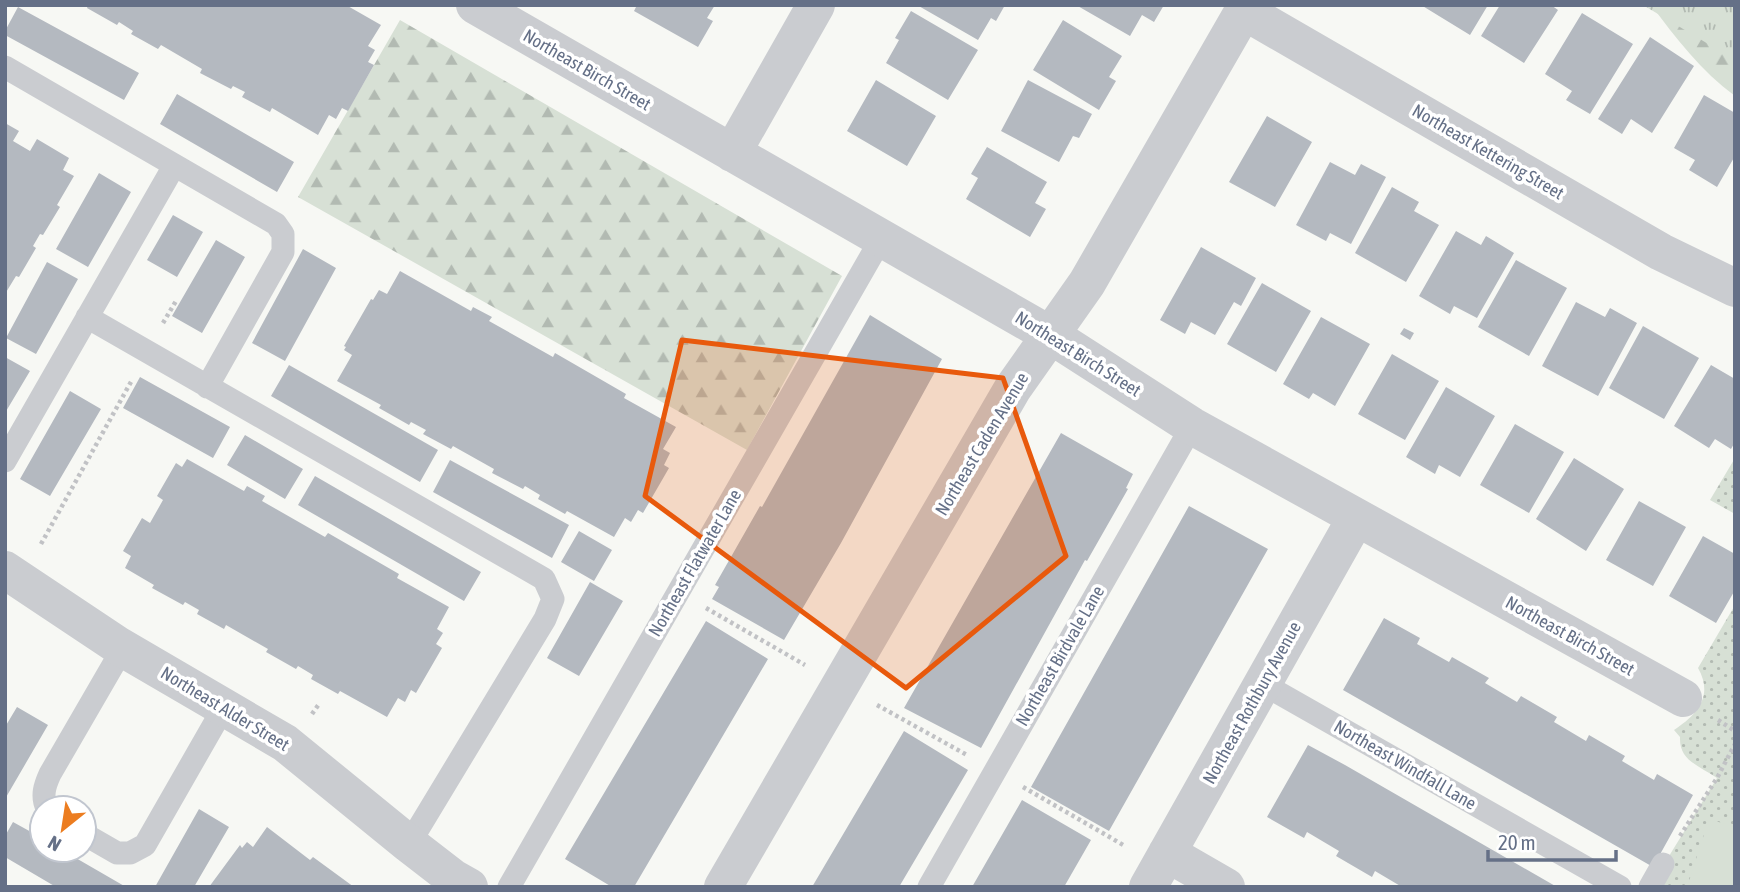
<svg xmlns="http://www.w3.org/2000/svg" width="1740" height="892" viewBox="0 0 1740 892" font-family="'Asap Condensed',sans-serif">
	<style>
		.grass { fill: url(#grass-dots) }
		.forest { fill: url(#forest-firs) }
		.park { fill: url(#park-tufts) }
		.garden { fill: #d7e0d5 }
		.building { fill: #b4b9c0 }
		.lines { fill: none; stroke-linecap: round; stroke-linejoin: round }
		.path { stroke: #c1c2c5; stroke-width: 4.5; stroke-dasharray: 3.5 3.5; stroke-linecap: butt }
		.service { stroke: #caccd0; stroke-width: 23 }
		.minor { stroke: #caccd0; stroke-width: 38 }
		.marked { fill: #e8590c; fill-opacity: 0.2; stroke: #e8590c; stroke-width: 5; stroke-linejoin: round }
		.labels { text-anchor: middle; stroke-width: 7; stroke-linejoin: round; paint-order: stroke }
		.street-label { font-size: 18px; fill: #657087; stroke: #fff }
	</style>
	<defs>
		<pattern id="grass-dots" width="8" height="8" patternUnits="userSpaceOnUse" patternTransform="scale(1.75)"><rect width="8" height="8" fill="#d7e0d5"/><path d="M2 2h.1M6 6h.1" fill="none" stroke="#b2bab2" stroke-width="1.8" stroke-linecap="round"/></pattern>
		<pattern id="forest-firs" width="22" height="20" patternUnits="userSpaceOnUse" patternTransform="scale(1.75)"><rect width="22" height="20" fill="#d7e0d5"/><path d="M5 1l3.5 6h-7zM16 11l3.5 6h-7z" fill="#b2bab2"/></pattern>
		<pattern id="park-tufts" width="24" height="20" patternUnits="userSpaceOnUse" patternTransform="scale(1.75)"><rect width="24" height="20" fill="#d7e0d5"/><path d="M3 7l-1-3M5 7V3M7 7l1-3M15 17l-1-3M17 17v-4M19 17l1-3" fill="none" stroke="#b2bab2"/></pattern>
	</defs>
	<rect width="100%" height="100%" fill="#f7f8f4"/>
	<path class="grass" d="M1735,458V514L1710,500Z
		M1735,605V887H1650L1717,778C1700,766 1679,761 1680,737L1674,730C1697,715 1714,696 1698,668Z"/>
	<path class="forest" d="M1651,5H1735V96C1701,71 1676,38 1651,5Z
		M400,20L842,276L747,450L298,197Z"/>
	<path class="park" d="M1643,5H1735V60Z"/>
	<path class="garden" d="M1709,819L1735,827V887H1687Z"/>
	<path class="building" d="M88,5H346L381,25L368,46L375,50L368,62L374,65L348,111L342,108L336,119L329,115L318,135L272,108L270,112L242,97L245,92L233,86L231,89L200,73L202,69L161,45L158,49L131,34L133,31L119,22L117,25L87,8Z
		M637,5H715L707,18L713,21L698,47L634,11Z
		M917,5H1005L996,21L991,18L978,40Z
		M1076,5H1164L1154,22L1142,15L1130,36Z
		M1421,5H1488L1470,35Z
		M1500,5H1551L1558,10L1524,63L1481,36Z
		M18,7L139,73L124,100L5,35V31Z
		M911,11L978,50L948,100L886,63L899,40L895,38Z
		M1582,13L1633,44L1590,114L1566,100L1572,91L1545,74Z
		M1063,20L1122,56L1109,77L1116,81L1099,110L1033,70Z
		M1650,37L1694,66L1652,133L1631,119L1622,134L1598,119Z
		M876,80L936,116L907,166L847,131Z
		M1028,80L1092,114L1079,138L1073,136L1059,162L1001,131Z
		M177,94L294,162L277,192L160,124Z
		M1704,95L1735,113V156L1717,187L1689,170L1695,160L1674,148Z
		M1267,116L1312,142L1275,207L1229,182Z
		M5,123L19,131L13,141L30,151L37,139L69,158L63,170L74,176L57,205L60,207L43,235L40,234L33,246L36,248L19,277L16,276L5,294Z
		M987,147L1047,182L1035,203L1046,209L1030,237L966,199L978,178L971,174Z
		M1330,162L1355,175L1361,164L1386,177L1351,244L1330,233L1326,241L1296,225Z
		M99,173L131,192L88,267L56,249Z
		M1392,187L1419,202L1414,211L1439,225L1406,282L1355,253Z
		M173,215L203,232L177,277L147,260Z
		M1456,231L1481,245L1486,236L1514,253L1477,318L1454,306L1450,314L1419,296Z
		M216,240L245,257L202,333L172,316Z
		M1201,247L1256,278L1241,306L1234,302L1215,335L1191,322L1185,334L1160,320Z
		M303,249L336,268L285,361L252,343Z
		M1516,260L1567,288L1529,356L1478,327Z
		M47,262L78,279L36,354L6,338Z
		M400,271L471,311L473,307L492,317L489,321L553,357L555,353L626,394L624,398L676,427L663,449L670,453L664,465L669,468L643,513L638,510L631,522L625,518L614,537L567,511L565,514L538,499L540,495L525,486L523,489L492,473L494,469L453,446L451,449L423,434L426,430L411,422L409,425L379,408L381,405L337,381L352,355L344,350L346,347L344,346L371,299L373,300L379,290L387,294Z
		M1262,283L1311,311L1276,372L1227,344Z
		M1576,302L1605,317L1610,308L1637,323L1598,396L1542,366Z
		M870,315L942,359L841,543L784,640L712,599L719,587L715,585L760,506L762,507Z
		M1321,317L1370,344L1335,406L1313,393L1309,399L1283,384Z
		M1643,326L1699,358L1664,419L1609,388Z
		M1404,328L1414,333L1410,340L1400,334Z
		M1392,354L1439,381L1405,440L1358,414Z
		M5,357L30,371L5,413Z
		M289,365L438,450L420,482L271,396Z
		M1711,365L1735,379V442L1731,449L1715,439L1709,448L1674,426Z
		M140,377L230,427L213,458L123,408Z
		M1446,387L1495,416L1460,477L1439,465L1435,474L1406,457Z
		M70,391L101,409L50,496L20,479Z
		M1515,424L1564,452L1529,513L1480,485Z
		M1061,433L1133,474L1126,488L1128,489L1087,561L1085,560L981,748L904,708Z
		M245,435L303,469L285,499L227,465Z
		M1574,458L1624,489L1586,551L1536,519Z
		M187,459L244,491L247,486L265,496L262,501L325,537L328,533L399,574L397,578L449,607L437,629L443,633L436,644L442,648L416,693L411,690L405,702L398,698L387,717L340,691L338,694L311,679L313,675L298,666L296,669L266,652L268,649L226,625L224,629L197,614L199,610L185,602L183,605L152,588L154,585L125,568L131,556L123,551L142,518L150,523L163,500L157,496L176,463L182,467Z
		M450,460L569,525L552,558L433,492Z
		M315,476L481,572L464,601L298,505Z
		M1639,501L1686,527L1653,586L1606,560Z
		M1189,506L1268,549L1109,831L1031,787Z
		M579,531L612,550L594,581L561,562Z
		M1703,536L1735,554V590L1716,623L1669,596Z
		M590,582L623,601L579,676L547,658Z
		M1384,618L1420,638L1417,644L1449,662L1452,657L1489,678L1485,683L1517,702L1521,696L1557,717L1554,722L1586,741L1589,735L1625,756L1622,761L1654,780L1657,774L1693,795L1653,867L1343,690Z
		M706,621L768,659L634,887H612L565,859Z
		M17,707L48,725L5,799V727Z
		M904,731L968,770L899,887H812Z
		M1308,745L1345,765L1557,887H1402L1375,871L1372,877L1336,856L1339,851L1307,832L1304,838L1267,817Z
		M1022,800L1091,840L1064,887H972Z
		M199,809L229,827L194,887H155Z
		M13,822L42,838V850H62L126,887H56L5,857V836Z
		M267,827L310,860L313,857L354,887H209L240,845L242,848L247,842L253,847Z"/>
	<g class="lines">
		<path class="path" d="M163,323L176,301
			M41,544L132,380
			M706,608L805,665
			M877,705L967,755
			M312,714L319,704
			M1718,720L1735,731
			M1023,787L1125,846
			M1680,836L1717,778L1735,744"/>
		<path class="service" d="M5,67L276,224L283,234V252L207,387
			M87,317L544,579L553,599L545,619L409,844
			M5,461L174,166
			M1263,684L1620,887
			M47,808C41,796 45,785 50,774L123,648
			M84,834L117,853H130L145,845L224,707
			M509,887L881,239
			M929,887L1192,426
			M1650,887L1663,864"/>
		<path class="minor" d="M475,5L1052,336L1192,426L1683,698
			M1244,11L1661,252L1735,288
			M732,153L816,5
			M5,570L119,646L285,743L409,844L453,878L469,887
			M1167,853L1226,887
			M723,887L1013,388L1087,283L1247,5
			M1148,887L1356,518"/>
	</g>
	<path class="marked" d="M682,340L1003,378L1066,556L906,688L645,496Z"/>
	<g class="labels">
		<g class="street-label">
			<text transform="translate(587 70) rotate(30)" y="6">Northeast Birch Street</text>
			<text transform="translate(1488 152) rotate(30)" y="6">Northeast Kettering Street</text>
			<text transform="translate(1078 354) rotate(32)" y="6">Northeast Birch Street</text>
			<text transform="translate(982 444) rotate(-59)" y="6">Northeast Caden Avenue</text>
			<text transform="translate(695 563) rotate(-60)" y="6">Northeast Flatwater Lane</text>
			<text transform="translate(1570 636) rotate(29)" y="6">Northeast Birch Street</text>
			<text transform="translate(1060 656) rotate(-60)" y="6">Northeast Birdvale Lane</text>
			<text transform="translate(1252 703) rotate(-61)" y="6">Northeast Rothbury Avenue</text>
			<text transform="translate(225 709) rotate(31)" y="6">Northeast Alder Street</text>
			<text transform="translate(1405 765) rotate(30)" y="6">Northeast Windfall Lane</text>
		</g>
	</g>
	<rect width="1740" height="892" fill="none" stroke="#657087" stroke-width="14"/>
	<g transform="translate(63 829) rotate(210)"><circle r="33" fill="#ffffff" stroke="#c1c6cf" stroke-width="2"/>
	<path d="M0-5L12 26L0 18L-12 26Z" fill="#ec7d20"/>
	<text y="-10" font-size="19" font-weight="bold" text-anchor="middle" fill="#657087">N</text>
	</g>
	<path d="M1488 850v10h128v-10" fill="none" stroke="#657087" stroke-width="3.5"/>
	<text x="1498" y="850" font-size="21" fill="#657087" stroke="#ffffff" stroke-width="5" paint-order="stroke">20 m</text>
</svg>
